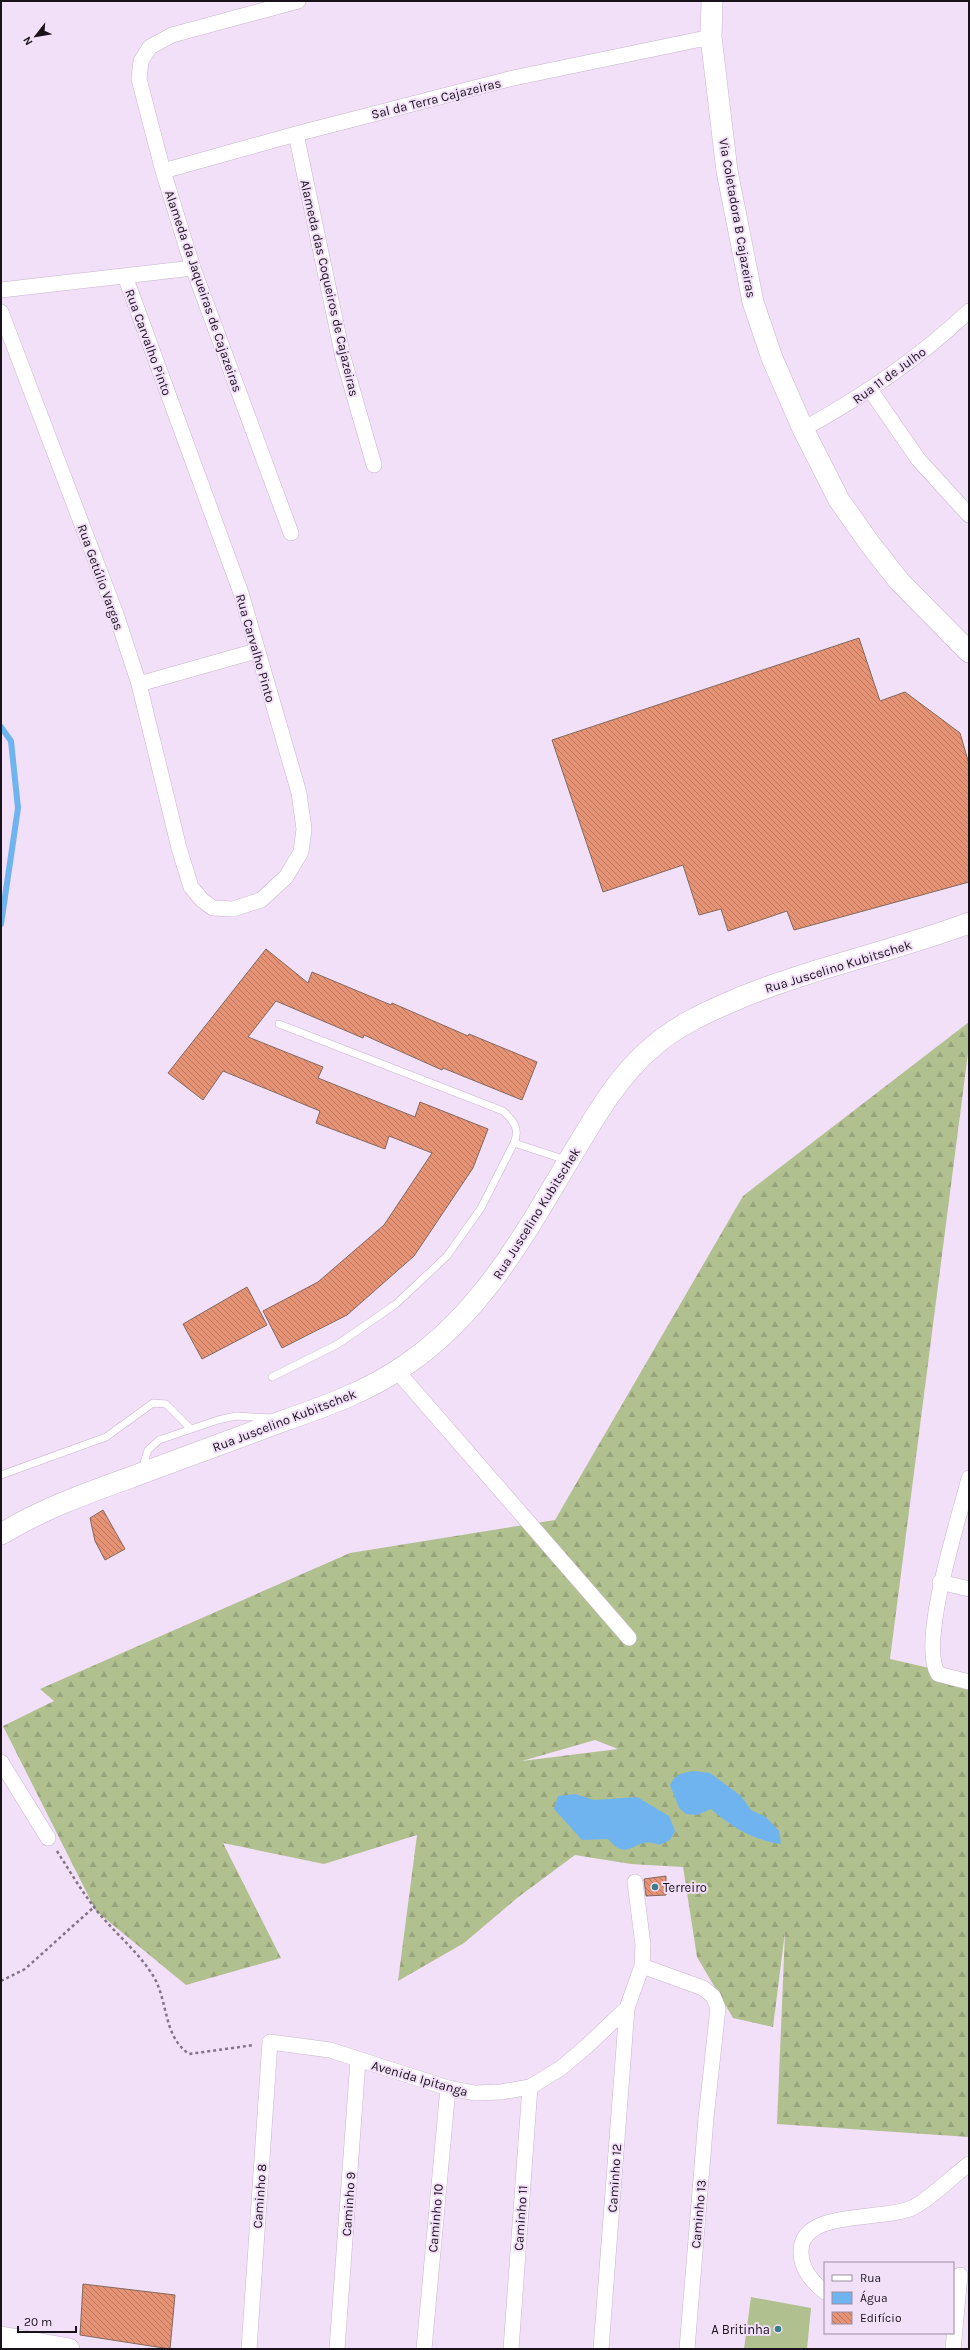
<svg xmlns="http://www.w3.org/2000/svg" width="970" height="2350" viewBox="0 0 970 2350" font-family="Karla,sans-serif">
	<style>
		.forest { fill: url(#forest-firs); fill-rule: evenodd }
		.garden { fill: #b1c08f }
		.water { fill: #70b4ef }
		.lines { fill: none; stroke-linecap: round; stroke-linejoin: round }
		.stream { stroke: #70b4ef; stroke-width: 6 }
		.building { fill: url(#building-back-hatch); stroke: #83685e }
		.lane-casing { stroke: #c8b6cd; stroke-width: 8 }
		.street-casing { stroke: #c8b6cd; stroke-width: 16 }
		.secondary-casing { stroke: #c8b6cd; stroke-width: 22 }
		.path { stroke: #817485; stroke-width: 2.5; stroke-dasharray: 3 3; stroke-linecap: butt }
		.lane { stroke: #fff; stroke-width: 7 }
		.street { stroke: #fff; stroke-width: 15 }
		.secondary { stroke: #fff; stroke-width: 21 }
		.poi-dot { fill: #397e8b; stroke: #f2dff8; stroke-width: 1.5 }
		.labels { text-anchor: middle; stroke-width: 4; stroke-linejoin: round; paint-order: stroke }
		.street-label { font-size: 13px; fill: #19121b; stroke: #f2dff8 }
		.poi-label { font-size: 13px; fill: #19121b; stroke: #f2dff8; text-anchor: start }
	</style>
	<defs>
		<pattern id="forest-firs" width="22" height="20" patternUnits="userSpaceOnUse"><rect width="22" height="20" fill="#b1c08f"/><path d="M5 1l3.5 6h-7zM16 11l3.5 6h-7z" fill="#98a47b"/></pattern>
		<pattern id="building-back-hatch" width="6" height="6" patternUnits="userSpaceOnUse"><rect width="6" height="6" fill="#e69375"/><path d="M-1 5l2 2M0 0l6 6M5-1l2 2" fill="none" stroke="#ba775f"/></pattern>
	</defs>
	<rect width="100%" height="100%" fill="#f2dff8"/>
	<path class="forest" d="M969,1022V1045L890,1659L969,1677V2137L777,2124L785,1932L773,2027L733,2018L697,1957L683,1867L631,1864L575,1855L517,1898L464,1943L398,1981L417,1835L324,1864L223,1843L281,1958L186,1985L96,1911L3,1726L54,1701L40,1689L350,1553L555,1520L743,1196ZM595,1740L618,1749L522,1761Z"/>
	<path class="garden" d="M751,2297L811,2308L807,2349H744Z"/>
	<path class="water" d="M693,1771L710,1773L741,1796L751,1810L766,1817L779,1831L781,1844C753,1840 731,1827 711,1809L697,1815L686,1814L679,1808L670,1785C675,1774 682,1773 693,1771Z
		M575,1794L594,1800L637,1797L669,1816L675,1831L670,1840L659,1845C634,1834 630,1865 608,1839L582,1840L554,1809L558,1796Z"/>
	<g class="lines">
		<path class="stream" d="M1,727L11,741L18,808L1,924"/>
	</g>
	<path class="building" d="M859,638L880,701L905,692L960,733L969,764V882L794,930L787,911L728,931L721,909L699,915L683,865L603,892L552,740Z
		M266,949L308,983L312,972L391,1005L392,1003L468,1036L469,1034L537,1062L522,1100L443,1068L442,1070L364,1035L363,1038L276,1001L248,1037L323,1067L318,1078L415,1117L420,1102L488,1129L473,1168L414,1256L347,1315L282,1348L263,1311L318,1282L384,1225L432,1153L389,1136L385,1149L316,1123L320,1111L223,1071L203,1100L168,1073Z
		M247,1287L267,1325L202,1359L183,1324Z
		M103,1510L125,1549L105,1560L95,1541L90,1518Z
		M666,1876V1895L646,1896L644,1879Z
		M83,2284L175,2295L170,2349L80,2335Z"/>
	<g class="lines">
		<defs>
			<path id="lane" d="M279,1024L503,1111C514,1121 520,1129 514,1143
				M272,1377L338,1344L396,1304L447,1256L481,1208L514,1143L566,1160
				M142,1469L148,1450L159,1440L218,1420L236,1416L271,1418
				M1,1475L106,1437L153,1403L166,1404L191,1429"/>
			<path id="street" d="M296,134L343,357L374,465
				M163,171L296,134L509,79L711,37
				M1,290L193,268
				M1,312L116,614L139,684L179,848L191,887L202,900L213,908L233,909L261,900L286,877L301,852L304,829L299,793L241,593L125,276
				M871,391L918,459L969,515
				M803,429C864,396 918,359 969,311
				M291,533L193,268L163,171L139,79L141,61L150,47L172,35L298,1
				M139,684L256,651
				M397,1371L629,1638
				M969,1478C960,1516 918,1642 938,1674L969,1682
				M940,1582L969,1589
				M1,1762L48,1838
				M635,1882L643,1945L642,1966
				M825,2292C812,2282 801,2269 801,2252C800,2208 885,2222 914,2207C934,2196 951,2177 969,2164
				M249,2349L270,2042L330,2050L448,2088L475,2093L501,2092L530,2087L561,2068L587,2046L627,2008L642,1966L703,1988L713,1996L718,2008L706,2118L687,2349
				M337,2349L358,2060
				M424,2349L448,2088
				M511,2349L530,2087
				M601,2349L627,2008
				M953,2349L960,2275"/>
			<path id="secondary" d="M712,1L711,37L727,171L753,302L772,358L803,429L839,500L870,544L899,581L969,652
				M1,1534C44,1508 90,1492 137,1475C186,1457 235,1439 283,1421C326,1406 369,1391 407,1364C483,1312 526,1232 572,1155C595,1117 616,1079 649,1050C676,1025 709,1011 742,997C816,967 894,951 969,923
				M1,2337L69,2349"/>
		</defs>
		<use href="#lane" class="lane-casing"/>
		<use href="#street" class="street-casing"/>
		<use href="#secondary" class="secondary-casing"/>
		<path class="path" d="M57,1851C69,1870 81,1890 94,1907C112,1931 136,1949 152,1974C169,2000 162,2035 189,2054L254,2045
			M1,1981L25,1969L94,1907"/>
		<use href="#lane" class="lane"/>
		<use href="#street" class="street"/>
		<use href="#secondary" class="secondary"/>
	</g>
	<g class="poi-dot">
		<circle cx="655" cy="1887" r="4"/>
		<circle cx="778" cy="2329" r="4"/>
	</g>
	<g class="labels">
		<g class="street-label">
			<text transform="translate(436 98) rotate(-14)" y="5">Sal da Terra Cajazeiras</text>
			<text transform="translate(738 218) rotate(80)" y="5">Via Coletadora B Cajazeiras</text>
			<text transform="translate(330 288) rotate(77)" y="5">Alameda das Coqueiros de Cajazeiras</text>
			<text transform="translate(204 291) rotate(71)" y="5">Alameda da Jaqueiras de Cajazeiras</text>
			<text transform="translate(149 342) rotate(70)" y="5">Rua Carvalho Pinto</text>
			<text transform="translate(889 375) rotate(-36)" y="5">Rua 11 de Julho</text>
			<text transform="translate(101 577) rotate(70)" y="5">Rua Getúlio Vargas</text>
			<text transform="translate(256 648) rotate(74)" y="5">Rua Carvalho Pinto</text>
			<text transform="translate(838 966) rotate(-17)" y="5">Rua Juscelino Kubitschek</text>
			<text transform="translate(536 1213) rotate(-58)" y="5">Rua Juscelino Kubitschek</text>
			<text transform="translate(284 1420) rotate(-21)" y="5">Rua Juscelino Kubitschek</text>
			<text transform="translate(420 2078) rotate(16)" y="5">Avenida Ipitanga</text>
			<text transform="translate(614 2178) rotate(-86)" y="5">Caminho 12</text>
			<text transform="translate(259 2196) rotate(-86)" y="5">Caminho 8</text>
			<text transform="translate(348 2204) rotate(-86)" y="5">Caminho 9</text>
			<text transform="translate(698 2214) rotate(-85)" y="5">Caminho 13</text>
			<text transform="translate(435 2218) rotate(-85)" y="5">Caminho 10</text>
			<text transform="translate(520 2218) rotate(-86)" y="5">Caminho 11</text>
		</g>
		<g class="poi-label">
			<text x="663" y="1892">Terreiro</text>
			<text x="770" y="2334" text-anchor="end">A Britinha</text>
		</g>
	</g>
	<rect width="970" height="2350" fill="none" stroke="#19121b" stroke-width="4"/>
	<rect x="824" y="2262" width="130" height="72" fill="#f2dff8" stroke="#9b8da0"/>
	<rect x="832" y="2275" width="20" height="6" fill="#ffffff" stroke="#9b8da0"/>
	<text x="860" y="2282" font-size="12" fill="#19121b">Rua</text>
	<rect x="832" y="2292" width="20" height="12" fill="#70b4ef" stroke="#9b8da0"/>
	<text x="860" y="2302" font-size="12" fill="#19121b">Água</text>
	<rect x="832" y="2312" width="20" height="12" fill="url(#building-back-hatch)" stroke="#9b8da0"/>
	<text x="860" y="2322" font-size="12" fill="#19121b">Edifício</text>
	<g transform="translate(36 36) rotate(239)" stroke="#f2dff8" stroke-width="3" paint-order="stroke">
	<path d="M0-3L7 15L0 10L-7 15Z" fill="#19121b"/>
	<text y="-6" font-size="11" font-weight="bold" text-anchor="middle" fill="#19121b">N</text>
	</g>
	<path d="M18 2326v6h58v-6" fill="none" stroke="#19121b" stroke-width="2"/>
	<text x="24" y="2326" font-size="12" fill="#19121b" stroke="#f2dff8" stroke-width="3" paint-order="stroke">20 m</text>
</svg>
